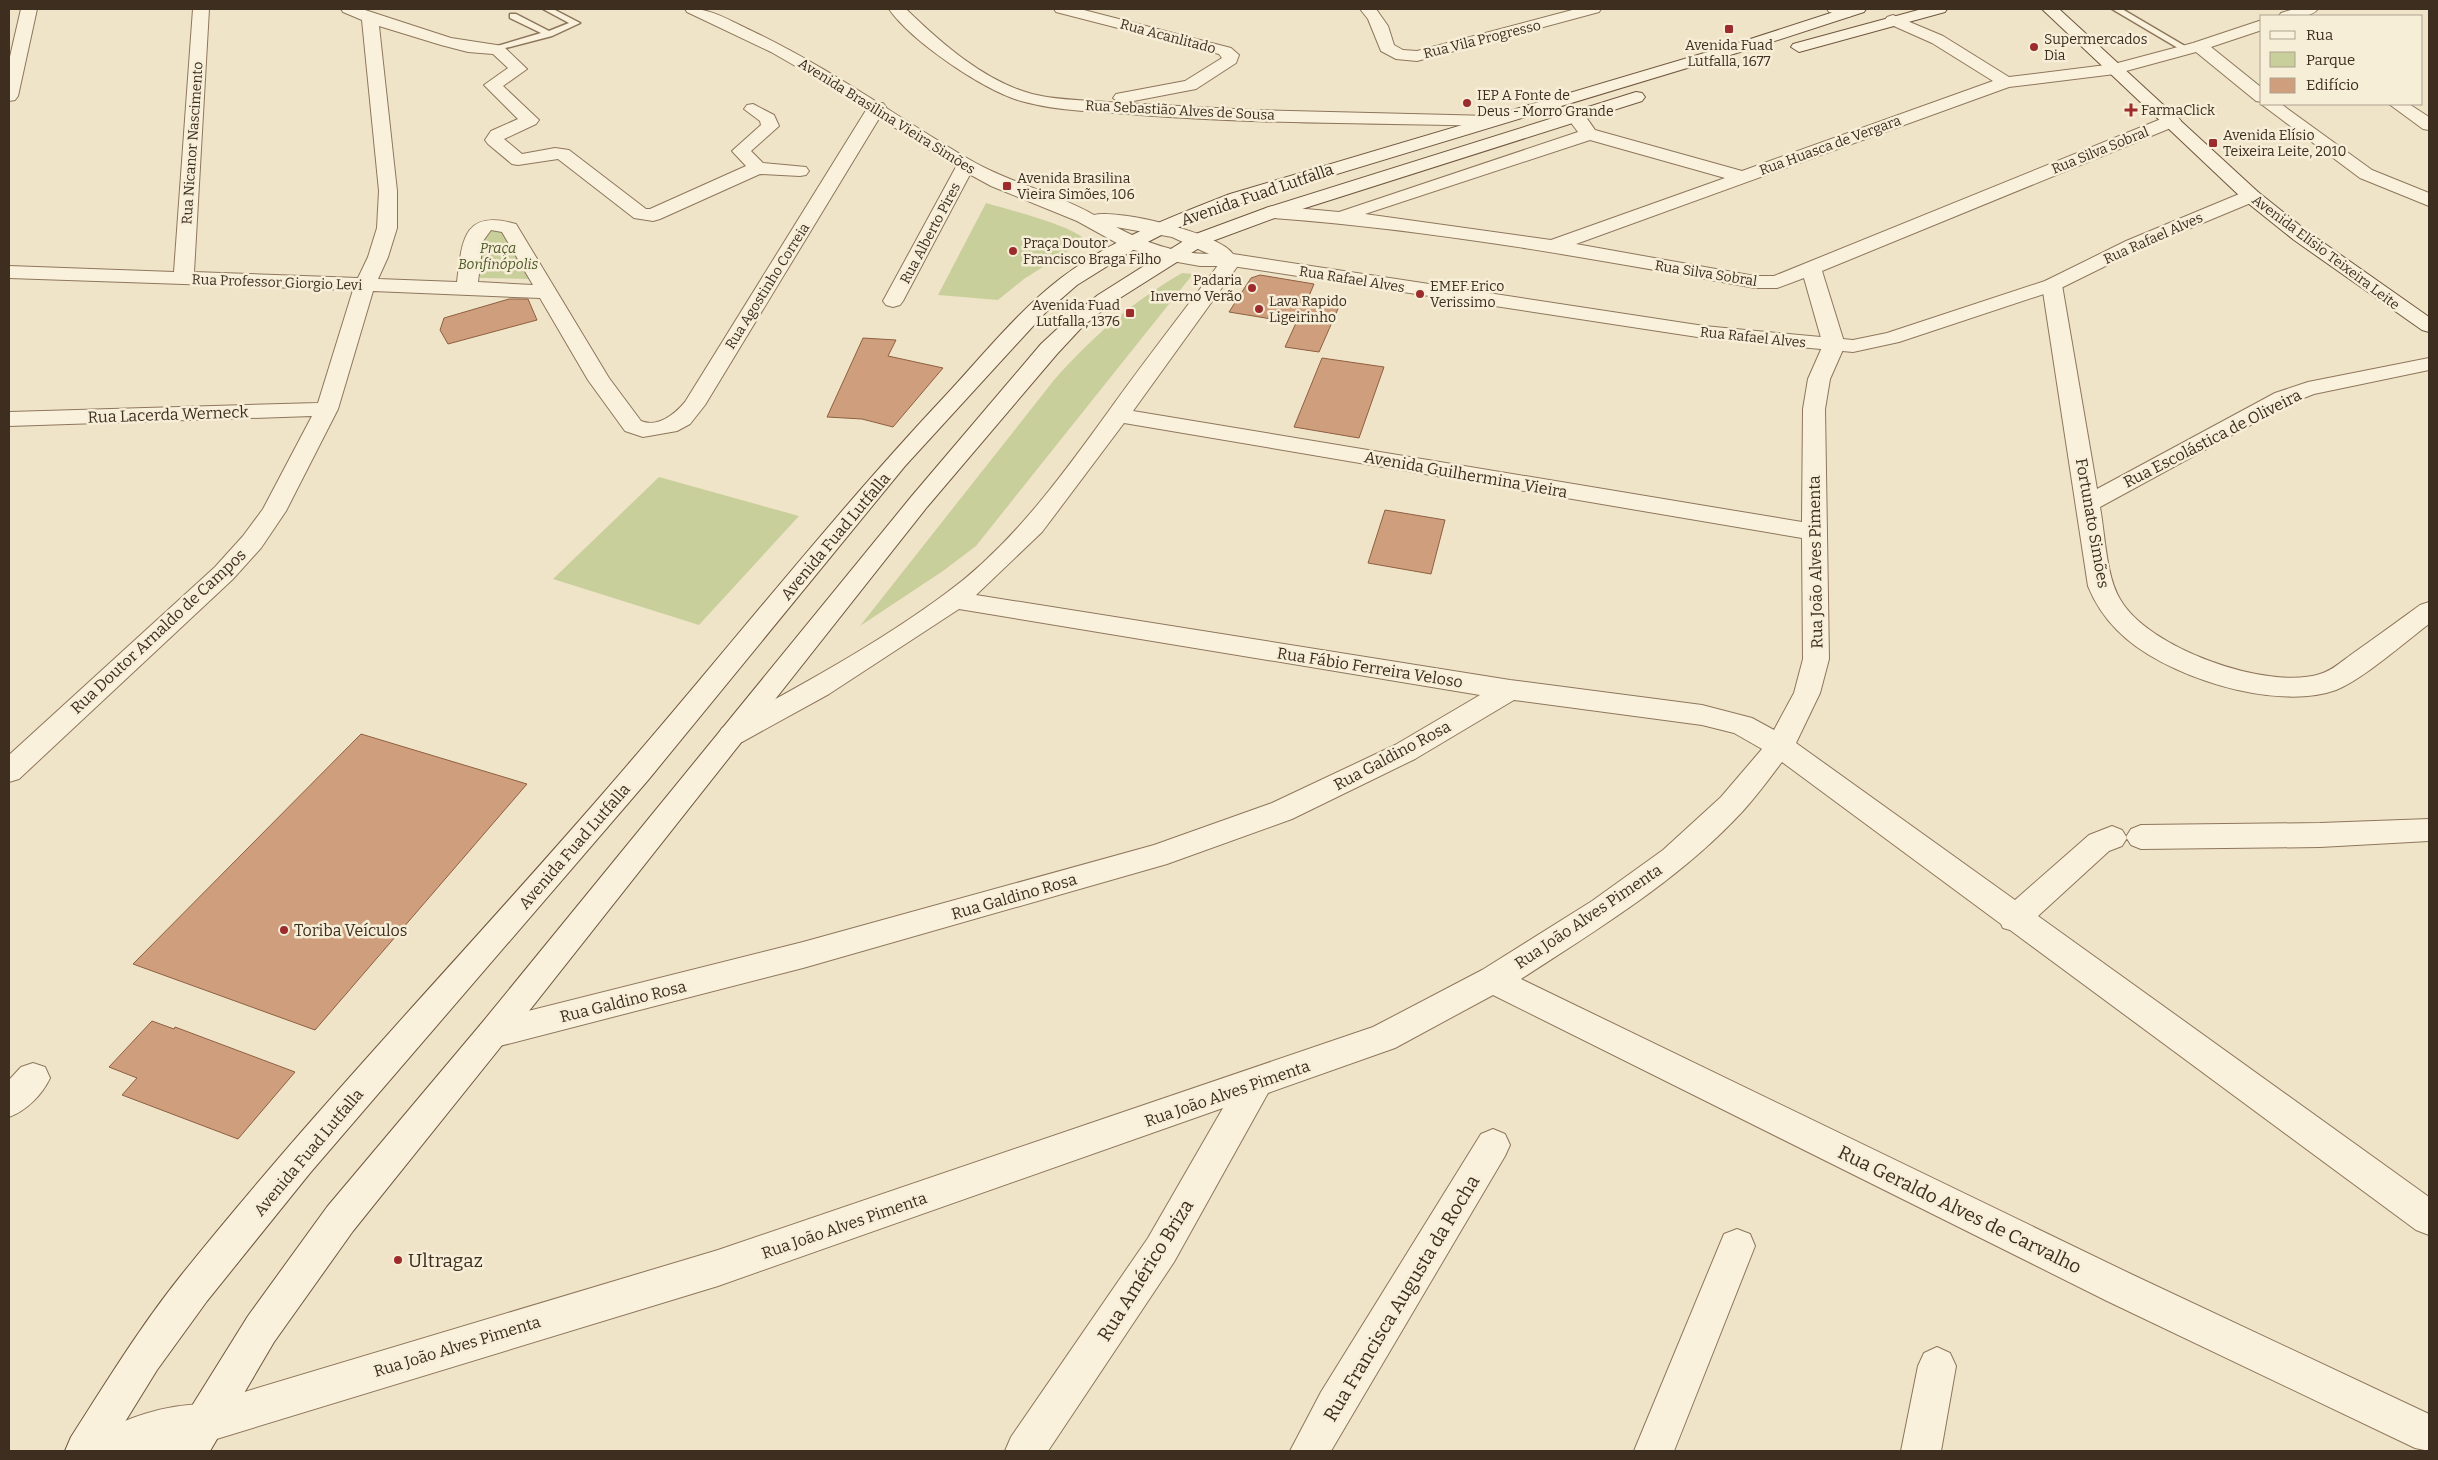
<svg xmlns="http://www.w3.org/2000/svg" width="2438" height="1460" viewBox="0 0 2438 1460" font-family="Bitter,serif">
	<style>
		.green { fill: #c9cf9b }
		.building { fill: #cf9f7d; stroke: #8d5f41 }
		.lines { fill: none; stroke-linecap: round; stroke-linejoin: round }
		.service-casing { stroke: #8d765c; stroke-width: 3 }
		.minor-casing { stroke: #8d765c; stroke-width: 2 }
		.tertiary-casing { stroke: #8d765c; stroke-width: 2 }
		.secondary-casing { stroke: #6f573f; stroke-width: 2 }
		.service { fill: #faf1dc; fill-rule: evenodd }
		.minor { fill: #faf1dc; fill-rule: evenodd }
		.tertiary { fill: #faf1dc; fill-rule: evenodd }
		.secondary { fill: #faf1dc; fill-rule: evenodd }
		.poi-dot { fill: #9e2a2b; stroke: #f7eed8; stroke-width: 2 }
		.labels { text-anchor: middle; stroke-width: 5; stroke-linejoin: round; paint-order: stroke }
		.far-street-label { font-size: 14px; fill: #3d2e20; stroke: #f7eed8 }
		.far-poi-label { font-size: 14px; fill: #3d2e20; stroke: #f7eed8; text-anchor: start }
		.far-park-label { font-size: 14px; font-style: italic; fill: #4d5a26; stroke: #f7eed8 }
		.street-label { font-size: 16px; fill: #3d2e20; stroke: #f7eed8 }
		.poi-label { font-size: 16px; fill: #3d2e20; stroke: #f7eed8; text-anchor: start }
		.near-street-label { font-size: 19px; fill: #3d2e20; stroke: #f7eed8 }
		.near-poi-label { font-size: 19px; fill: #3d2e20; stroke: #f7eed8; text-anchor: start }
	</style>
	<rect width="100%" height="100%" fill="#f0e4c8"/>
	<path class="green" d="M986,203C1006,209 1075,226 1085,240L1024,279L998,300L938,295Z
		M502,229L530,279L480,278L475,242L486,230Z
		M1182,273L1193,274L976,546L943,571L860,626L1054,380C1092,337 1132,302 1182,273Z
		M659,477L799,516L699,625L553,579Z"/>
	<path class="building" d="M1260,275L1314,284L1309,296L1341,302L1319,352L1285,347L1296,323L1229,312L1251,278Z
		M509,299H528L537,320L448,344L440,330L444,318Z
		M863,338L896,340L888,356L943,368L893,427L862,419L827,417Z
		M1322,358L1384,367L1359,438L1294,427Z
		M1385,510L1445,520L1431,574L1368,563Z
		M361,734L527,784L315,1030L133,964Z
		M152,1021L174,1029L175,1027L295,1072L238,1139L122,1095L137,1078L109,1067Z"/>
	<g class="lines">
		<defs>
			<path id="service" d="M543,9H553L580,23L552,36L494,51V47L541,33L510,18V14H516L549,31L569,23Z
				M2112,9H2122L2190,49L2183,51Z"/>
			<path id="minor" d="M21,9H37L18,96L15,100L9,101V61Z
				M193,9H209L194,272L358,278L368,257L377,228L379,191L362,20L343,12L341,9H362L451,38L503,46L527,69L503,86L539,120L536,124L504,139L522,154L555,148L569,150L646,209H650L746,166L732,151L761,125L760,121L744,109L747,105L753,104L774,115L779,126L751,151L763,163L806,167L809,171L806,175L800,176L760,174L660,219L653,221L634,218L558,159L518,165L512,164L488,144L485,140L491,131L518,119L484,85L508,68L493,54L468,52L441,45L379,26L397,191V228L388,257L378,279L457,282C462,239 464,209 516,224L609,378L641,421C658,428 675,414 685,402L868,107L871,103H883L886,107L705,405L690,424L677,431L643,437L625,431L588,380L540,298L373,291L338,409L286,511L261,548L233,579L19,779L9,782V755L215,567L243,536L263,509L312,416L9,426V412L318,403L353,290L9,278V266L174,272ZM491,230L502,232L533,285L478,282L483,241Z
				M889,9H906C941,43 984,81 1032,94C1060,101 1091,100 1120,103L1113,98L1116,94L1185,81L1222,58L1219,54L1056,12L1054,9H1080L1231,48L1239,55L1236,63L1196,89L1123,103L1253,110L1491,116L1497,117L1500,121L1497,125L1491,126C1374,123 1257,124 1140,115C1101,111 1059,112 1021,101C983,90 911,41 889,9Z
				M1360,9H1376L1388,26L1394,45L1403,50L1417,51L1576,9H1601L1599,12L1417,61L1396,59L1381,51L1368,19Z
				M1827,9H1855L1857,12L1849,17L1829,12Z
				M2294,9H2318C2310,19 2291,17 2279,16L2281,13Z
				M1893,15L1943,36L2009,77L2114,64L2193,43L2262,20V30L2211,47L2262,88V102L2256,101L2196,52L2115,74L2009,87L1576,244L1755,276H1774L2166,117H2178L2181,121L2178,125L1822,271L1845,345L1830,379L1825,409L1829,659L1820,693L1796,743L2015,900L2089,835L2112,826L2122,830L2127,838L2122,846L2109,851L2038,916L2429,1197V1235L2416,1230L2010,930L2003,928L2001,924L1782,762C1769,779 1756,797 1742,812C1679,880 1598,929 1521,979L2133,1275L2429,1414V1451L2415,1448L2107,1301L1493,995L1395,1048L1268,1093L1174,1262L1048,1451H1005L1011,1437L1148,1238L1223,1108L718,1286L210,1441L195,1451H84L90,1437C127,1418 162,1405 204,1404L718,1250L1373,1027L1482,970L1592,901L1663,850L1721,797L1762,749L1734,733L1702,725L1514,700L1415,759L1292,819L1167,864L803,968L492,1048L481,1044L476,1034L481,1024L492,1020L803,942L1154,845L1272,803L1395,745L1480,695L959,609L829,694L742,742L732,745L722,742L718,735L722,728C798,687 876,645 945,594C1011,546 1061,477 1108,412C1145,360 1186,308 1225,256H1239L1242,260L1133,411L1802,522L1803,409L1808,379L1823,345L1804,278L1777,288H1755C1595,259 1435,230 1273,218L1266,216L1264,212L1266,208L1273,206L1339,212L1578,132L1566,116L1569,112C1583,109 1588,120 1595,130L1742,171L1993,81L1932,43L1887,23L1885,20L1887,17ZM1590,140L1725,178L1551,240L1365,214ZM1124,423L1802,538L1803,659L1794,693L1774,730L1752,718L1702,705L1510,680L976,595L1042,532Z
				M2261,104H2281L2372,170L2429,193V206L2360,178Z
				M2389,104H2409L2429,117V130L2423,129Z
				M966,160L972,161L975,165L903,301L900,305L893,307L886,305L883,301L957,165L960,161Z
				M2052,279L2059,281L2062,285L2097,489L2275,393L2308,382L2429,358V370L2314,394L2291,403L2100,507C2105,534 2106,576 2120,599C2147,648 2268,691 2320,674C2332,671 2342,661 2352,654C2375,638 2398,621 2420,605L2429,602V624C2405,642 2362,680 2336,690C2276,712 2161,676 2117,630C2104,617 2095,603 2088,586L2042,285L2045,281Z
				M2429,819V841L2320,847L2141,849L2131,845L2126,837L2131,829L2141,825L2320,823Z
				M33,1063L45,1067L50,1078C42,1095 26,1111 9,1117V1080L21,1067Z
				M1493,1129L1505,1134L1510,1145L1505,1156L1331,1451H1290L1321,1392L1481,1134Z
				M1737,1229L1750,1234L1755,1246L1674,1451H1634L1724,1234Z
				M1937,1347L1950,1353L1956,1366L1941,1451H1901L1918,1366L1924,1353Z"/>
			<path id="tertiary" d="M685,9C710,7 730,21 752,31C830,68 898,118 972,161C1011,183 1055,193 1094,215C1118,209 1219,233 1233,254L1704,326L1853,340L1887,333L2045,281L2126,241L2244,192H2258L2260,196L2258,200L2140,249L2059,289L1899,342L1853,352L1704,338L1232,266H1200L1172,261L1124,247L1077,221L991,186L960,169L818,79L771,52L687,12ZM1116,227L1172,237L1209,254C1177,254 1144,242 1116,227Z"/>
			<path id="secondary" d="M1843,9H1866L1864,12L1750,49L1244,202L1169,231L1138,247L1077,285L1046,312L905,466L649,779L310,1173L207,1301L157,1370L107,1451H65L71,1437C107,1381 141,1325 183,1273C325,1096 484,933 631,761C736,639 836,512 946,395C983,355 1018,311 1061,278C1112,239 1171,217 1230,194L1738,43Z
				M1922,9H1947L1945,12L1799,52L1791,47L1793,44Z
				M2042,9H2059L2258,192L2308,232L2429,317V332L2422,330L2294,240L2244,200Z
				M1636,92L1642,93L1645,97L1642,101L1280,216L1207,243L1112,303L1083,326L1057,354L927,507L503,1044L353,1231L274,1342L210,1451H169L190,1409L248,1316L327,1207L481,1024L911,497L1041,344L1069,318L1098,295L1193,235L1266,208Z"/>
		</defs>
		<use href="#service" class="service-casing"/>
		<use href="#minor" class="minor-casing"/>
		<use href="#tertiary" class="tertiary-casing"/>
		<use href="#secondary" class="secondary-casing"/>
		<use href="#service" class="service"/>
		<use href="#minor" class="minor"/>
		<use href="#tertiary" class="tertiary"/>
		<use href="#secondary" class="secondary"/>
	</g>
	<g class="poi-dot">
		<rect x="1724" y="24" width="10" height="10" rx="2.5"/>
		<circle cx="2034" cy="47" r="5"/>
		<circle cx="1467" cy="103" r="5"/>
		<path d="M2128.5 102.5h5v5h5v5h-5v5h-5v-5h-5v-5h5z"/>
		<rect x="2208" y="138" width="10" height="10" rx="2.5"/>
		<rect x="1002" y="181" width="10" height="10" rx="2.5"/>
		<circle cx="1013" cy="251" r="5"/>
		<circle cx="1252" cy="288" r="5"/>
		<circle cx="1420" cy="294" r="5"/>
		<circle cx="1259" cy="309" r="5"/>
		<rect x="1125" y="308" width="10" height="10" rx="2.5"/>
		<circle cx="284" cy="930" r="5"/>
		<circle cx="398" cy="1260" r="5"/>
	</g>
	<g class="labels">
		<g class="far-street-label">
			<text transform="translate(1168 36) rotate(15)" y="5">Rua Acanlitado</text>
			<text transform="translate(1482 39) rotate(-14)" y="5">Rua Vila Progresso</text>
			<text transform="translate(1180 110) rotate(3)" y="5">Rua Sebastião Alves de Sousa</text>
			<text transform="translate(887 116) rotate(32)" y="5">Avenida Brasilina Vieira Simões</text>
			<text transform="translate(192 143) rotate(-86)" y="5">Rua Nicanor Nascimento</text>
			<text transform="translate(1830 145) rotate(-20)" y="5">Rua Huasca de Vergara</text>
			<text transform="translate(2100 150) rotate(-22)" y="5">Rua Silva Sobral</text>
			<text transform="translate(930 233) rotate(-62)" y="5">Rua Alberto Pires</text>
			<text transform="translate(2153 238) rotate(-24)" y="5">Rua Rafael Alves</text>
			<text transform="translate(2326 252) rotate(37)" y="5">Avenida Elísio Teixeira Leite</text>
			<text transform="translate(1706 273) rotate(9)" y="5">Rua Silva Sobral</text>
			<text transform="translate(1352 279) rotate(9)" y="5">Rua Rafael Alves</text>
			<text transform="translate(277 282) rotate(2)" y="5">Rua Professor Giorgio Levi</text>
			<text transform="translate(767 286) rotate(-58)" y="5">Rua Agostinho Correia</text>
			<text transform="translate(1753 337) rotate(6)" y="5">Rua Rafael Alves</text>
		</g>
		<g class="far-poi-label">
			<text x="2044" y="44">Supermercados<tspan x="2044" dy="16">Dia</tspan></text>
			<text x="1729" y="50" text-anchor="middle">Avenida Fuad<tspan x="1729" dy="16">Lutfalla, 1677</tspan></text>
			<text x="1477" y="100">IEP A Fonte de<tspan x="1477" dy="16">Deus - Morro Grande</tspan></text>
			<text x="2141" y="115">FarmaClick</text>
			<text x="2223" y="140">Avenida Elísio<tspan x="2223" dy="16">Teixeira Leite, 2010</tspan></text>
			<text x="1017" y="183">Avenida Brasilina<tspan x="1017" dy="16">Vieira Simões, 106</tspan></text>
			<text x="1023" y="248">Praça Doutor<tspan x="1023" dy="16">Francisco Braga Filho</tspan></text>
			<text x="1242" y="285" text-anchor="end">Padaria<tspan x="1242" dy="16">Inverno Verão</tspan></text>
			<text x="1430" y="291">EMEF Erico<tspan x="1430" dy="16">Verissimo</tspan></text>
			<text x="1269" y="306">Lava Rapido<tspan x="1269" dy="16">Ligeirinho</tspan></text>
			<text x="1120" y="310" text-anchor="end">Avenida Fuad<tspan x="1120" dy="16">Lutfalla, 1376</tspan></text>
		</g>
		<g class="far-park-label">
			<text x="498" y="253">Praça<tspan x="498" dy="16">Bonfinópolis</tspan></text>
		</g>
		<g class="street-label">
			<text transform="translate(1257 194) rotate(-19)" y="6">Avenida Fuad Lutfalla</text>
			<text transform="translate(168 414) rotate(-2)" y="6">Rua Lacerda Werneck</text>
			<text transform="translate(2212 438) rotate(-27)" y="6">Rua Escolástica de Oliveira</text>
			<text transform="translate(1466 474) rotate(10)" y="6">Avenida Guilhermina Vieira</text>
			<text transform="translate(2093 523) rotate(80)" y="6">Fortunato Simões</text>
			<text transform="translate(835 536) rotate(-50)" y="6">Avenida Fuad Lutfalla</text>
			<text transform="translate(1815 562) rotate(-91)" y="6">Rua João Alves Pimenta</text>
			<text transform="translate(158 631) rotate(-43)" y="6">Rua Doutor Arnaldo de Campos</text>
			<text transform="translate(1370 667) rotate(9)" y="6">Rua Fábio Ferreira Veloso</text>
			<text transform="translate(1392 755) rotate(-28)" y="6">Rua Galdino Rosa</text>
			<text transform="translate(574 846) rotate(-49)" y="6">Avenida Fuad Lutfalla</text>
			<text transform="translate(1014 896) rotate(-16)" y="6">Rua Galdino Rosa</text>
			<text transform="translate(1588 916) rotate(-34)" y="6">Rua João Alves Pimenta</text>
			<text transform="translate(623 1001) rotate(-14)" y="6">Rua Galdino Rosa</text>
			<text transform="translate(1227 1093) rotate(-19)" y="6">Rua João Alves Pimenta</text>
			<text transform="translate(308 1152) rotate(-50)" y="6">Avenida Fuad Lutfalla</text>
			<text transform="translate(844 1225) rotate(-19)" y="6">Rua João Alves Pimenta</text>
			<text transform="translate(457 1346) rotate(-17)" y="6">Rua João Alves Pimenta</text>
		</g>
		<g class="poi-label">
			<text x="294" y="936">Toriba Veículos</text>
		</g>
		<g class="near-street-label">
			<text transform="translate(1960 1209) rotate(26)" y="7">Rua Geraldo Alves de Carvalho</text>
			<text transform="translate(1145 1270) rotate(-58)" y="7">Rua Américo Briza</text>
			<text transform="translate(1401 1298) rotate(-59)" y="7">Rua Francisca Augusta da Rocha</text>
		</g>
		<g class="near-poi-label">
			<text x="408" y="1267">Ultragaz</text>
		</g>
	</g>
	<rect width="2438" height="1460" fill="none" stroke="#3d2e20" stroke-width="20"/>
	<rect x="2260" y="15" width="162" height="90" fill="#f7eed8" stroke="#ada18e"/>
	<rect x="2270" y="31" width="25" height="8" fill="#faf1dc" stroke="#ada18e"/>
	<text x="2306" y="40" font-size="15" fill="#3d2e20">Rua</text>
	<rect x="2270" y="52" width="25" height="15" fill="#c9cf9b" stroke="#ada18e"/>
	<text x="2306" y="65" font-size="15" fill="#3d2e20">Parque</text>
	<rect x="2270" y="78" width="25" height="15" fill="#cf9f7d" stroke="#ada18e"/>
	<text x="2306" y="90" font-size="15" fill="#3d2e20">Edifício</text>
</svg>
